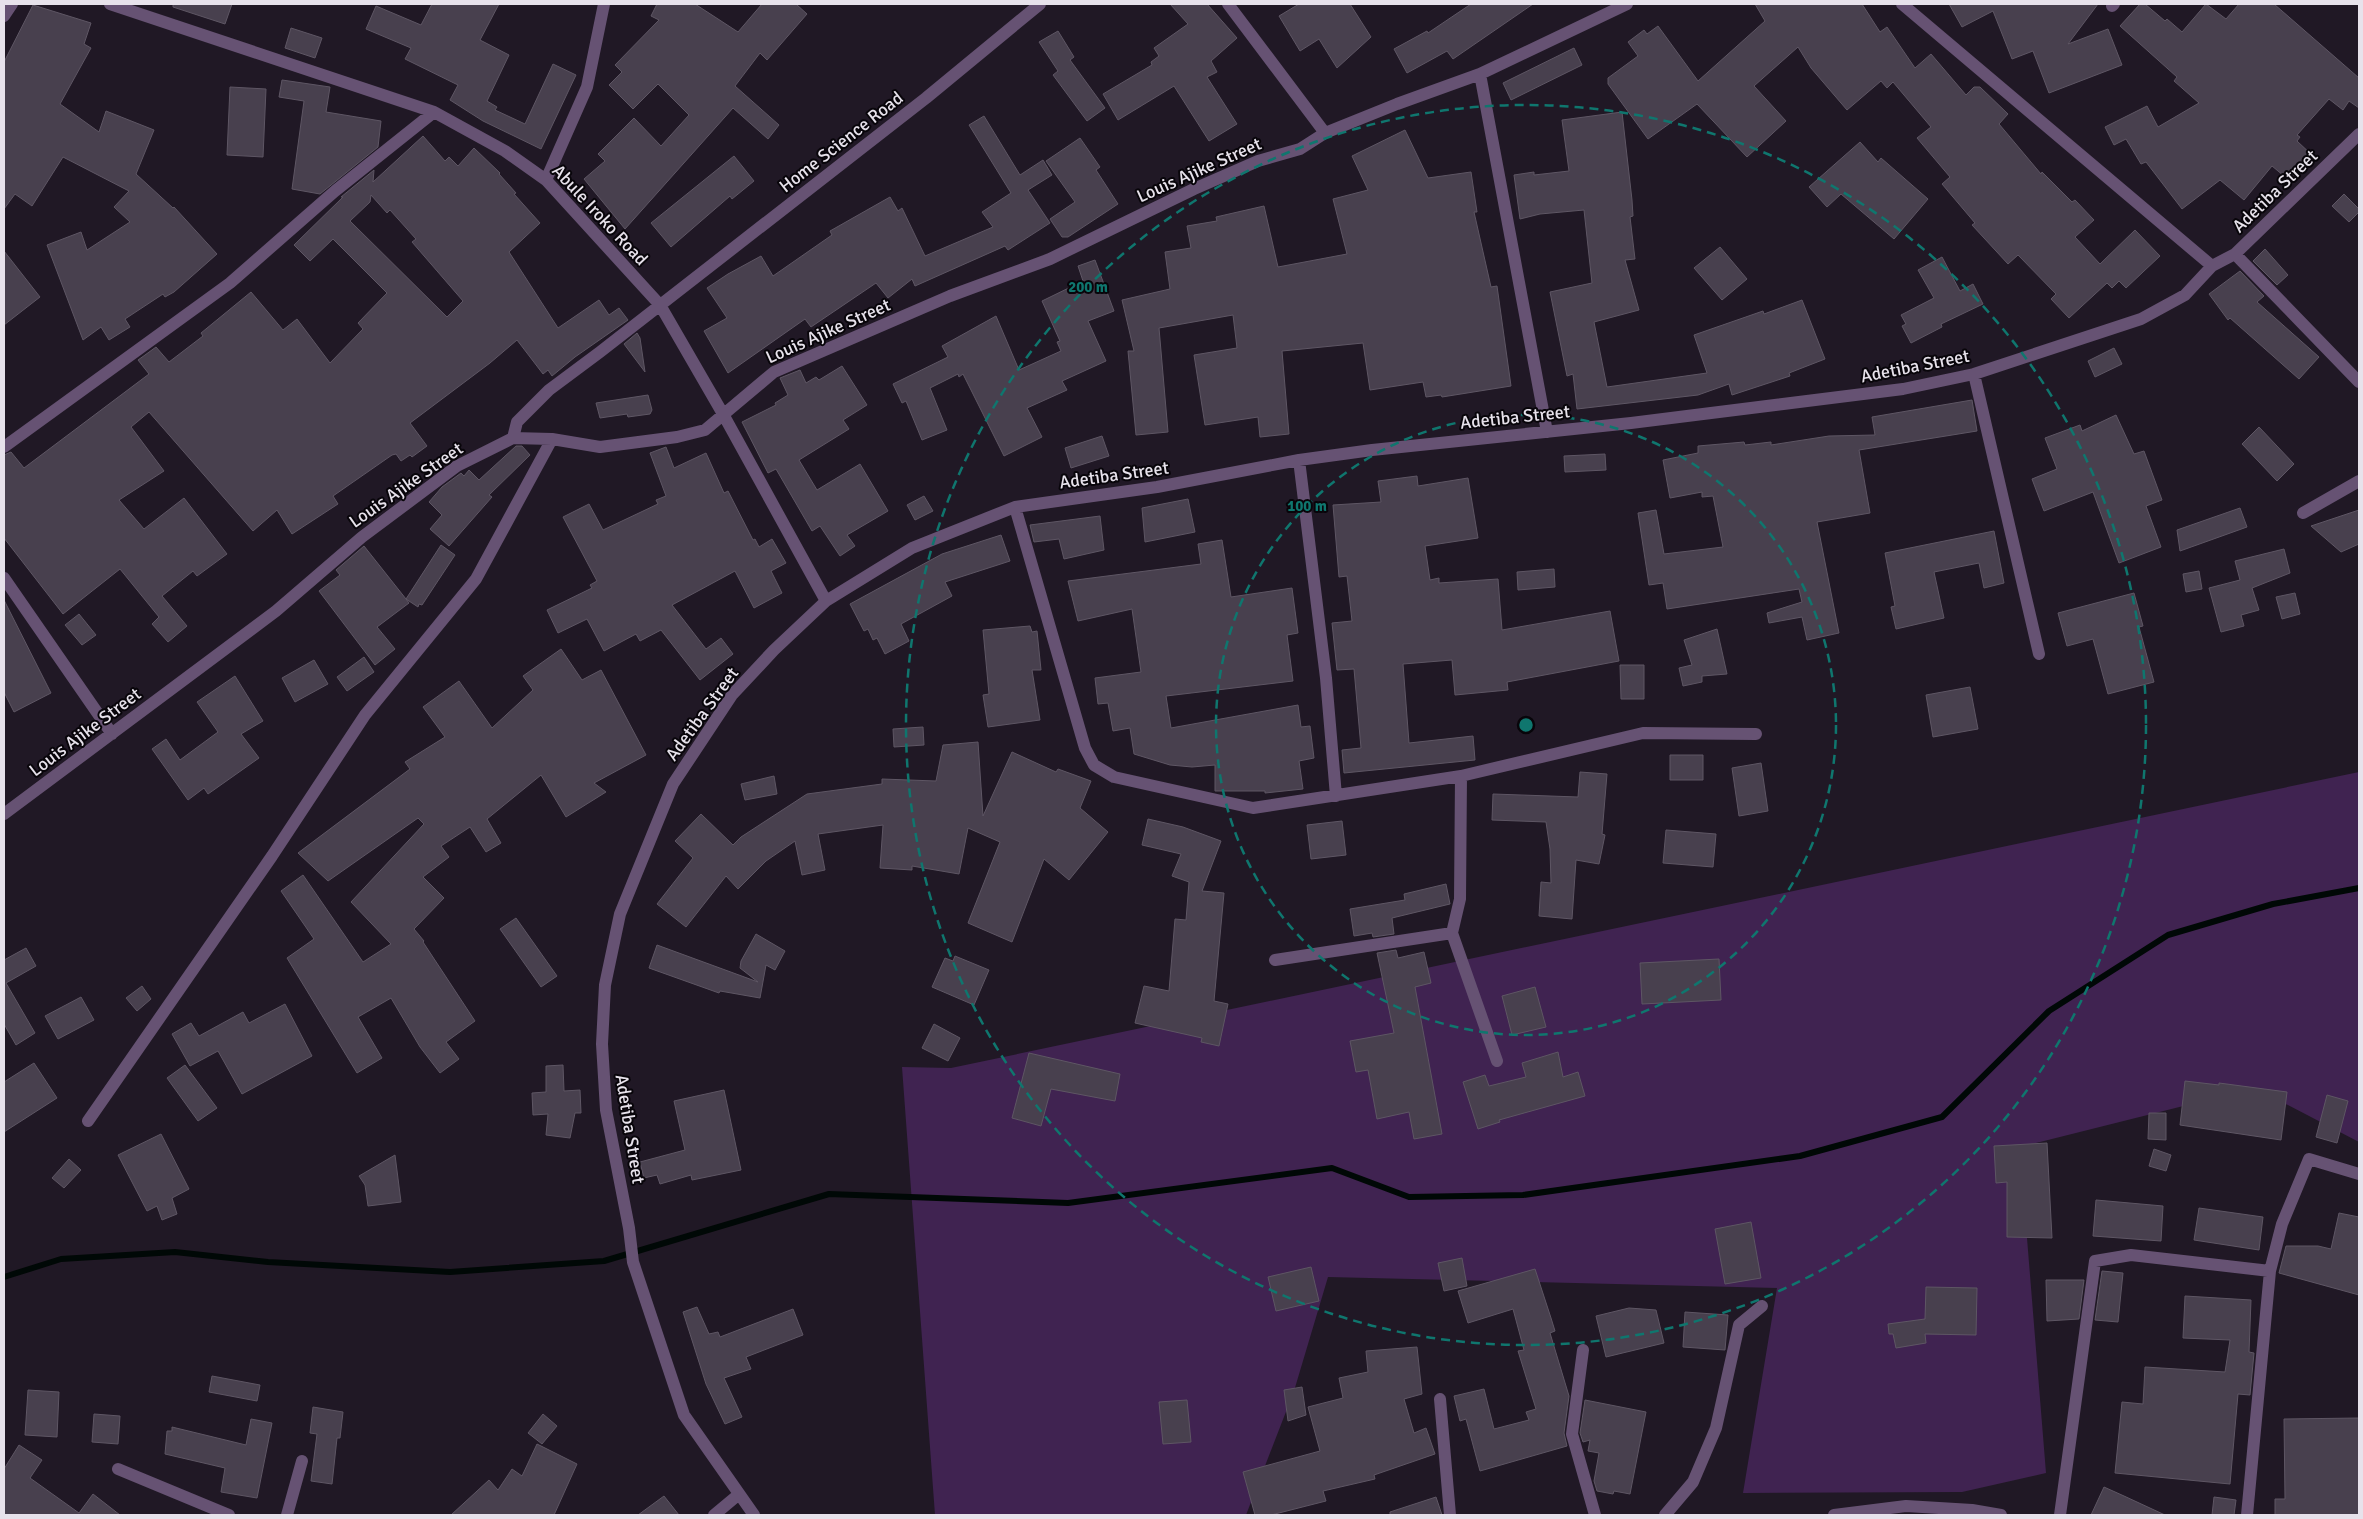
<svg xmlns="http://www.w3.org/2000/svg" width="2363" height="1519" viewBox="0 0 2363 1519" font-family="Signika,sans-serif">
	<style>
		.green { fill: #402351 }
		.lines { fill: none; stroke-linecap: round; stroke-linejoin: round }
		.stream { stroke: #000806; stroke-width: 6 }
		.building { fill: #48404e; stroke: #5e5664; fill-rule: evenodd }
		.minor { stroke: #665273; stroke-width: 12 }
		.ring { fill: none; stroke: #0f766e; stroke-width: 2.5; stroke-dasharray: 9 6 }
		.labels { text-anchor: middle; stroke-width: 4; stroke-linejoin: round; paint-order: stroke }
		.street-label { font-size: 18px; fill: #e7e2eb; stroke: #08050a }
		.centre { fill: #0f766e; stroke: #08050a; stroke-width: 2.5 }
		.ring-label { font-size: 15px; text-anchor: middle; font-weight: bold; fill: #0f766e; stroke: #08050a; stroke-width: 4; stroke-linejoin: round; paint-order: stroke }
	</style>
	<rect width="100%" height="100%" fill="#201825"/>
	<path class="green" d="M2359,772V1142L2255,1088L2028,1145L2024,1201L2046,1473L1962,1492L1743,1493L1777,1288L1328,1277L1294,1391L1246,1515H935L902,1067L951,1068Z"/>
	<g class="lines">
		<path class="stream" d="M4,1277L61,1259L175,1252L268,1262L450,1272L604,1261L829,1194L1068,1203L1332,1168L1409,1197L1523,1195L1800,1156L1942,1117L2049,1011L2168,935L2273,904L2359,888"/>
	</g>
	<path class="building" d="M173,4H232L225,24L173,7Z
		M432,4H499L480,40L509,55L487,101L497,107L495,110L525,124L553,64L576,75L541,149L483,121L450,100L458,85L405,59L411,48L366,29L376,6L421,25Z
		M657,4H695L738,32L762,4H796L807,14L767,60L760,53L735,86L779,125L768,139L733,108L625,229L584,179L605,161L598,154L634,118L661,146L689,115L658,84L633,109L609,85L622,72L615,65L659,20L651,16Z
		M1170,4H1207L1237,38L1211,61L1217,72L1207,77L1237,124L1209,141L1174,86L1118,120L1103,94L1152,65L1151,62L1159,56L1154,48L1188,24Z
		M1299,4H1350L1371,37L1337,68L1319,39L1300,51L1279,16Z
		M1471,4H1533L1453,59L1447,51L1407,73L1394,49L1427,31L1428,33Z
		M1755,4H1862L1880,32L1887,27L1915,68L1931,54L1966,95L1974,87H1980L2008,114L1999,124L2041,174L2042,172L2072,202L2075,200L2094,220L2075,237L2100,264L2135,230L2160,256L2126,288L2119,281L2112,288L2107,283L2069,318L2051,299L2056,294L2018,255L2008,264L1972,225L1975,223L1942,184L1950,177L1917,138L1931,127L1893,82L1887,88L1881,81L1847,110L1811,68L1798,47L1754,86L1786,121L1747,157L1697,104L1648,139L1608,84V78L1638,56L1628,42L1644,30L1647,34L1658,26L1698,81L1765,21Z
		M1949,4H2098L2068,44L2108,29L2122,65L2049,93L2033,51L2012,59L1993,11L1962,27Z
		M2140,4H2145L2165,21L2167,19L2182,32L2206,4L2226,19L2239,4H2274L2359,78V108L2349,101L2343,110L2329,99L2297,135L2300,137L2297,141L2313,156L2290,181L2272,166L2244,200L2220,180L2182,209L2146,162L2141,164L2126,139L2114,145L2105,127L2147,106L2158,127L2199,103L2174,81L2177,77L2120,26Z
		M33,5L91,23L84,44L91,48L60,104L99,132L106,111L154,130L136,174L173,208L174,207L217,254L174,292L165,297L163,294L125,319L130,327L109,340L101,327L83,340L47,245L81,232L87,250L130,222L114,207L129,191L63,157L32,206L15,194L4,209V62Z
		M291,28L322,38L315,58L285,48Z
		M1058,31L1074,57L1070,60L1105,108L1087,121L1053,75L1058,71L1039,42Z
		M1574,48L1582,65L1511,100L1503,83Z
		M282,80L330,87L326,112L381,121L378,147L320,194L292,189L304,101L279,97Z
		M230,87L266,89L263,157L227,155Z
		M1622,112L1632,200L1633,216L1630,217L1635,259L1625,260L1639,310L1594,322L1607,387L1707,373L1694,335L1763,311L1764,314L1802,300L1825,359L1789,373L1790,376L1732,395L1729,384L1698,395L1577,409L1573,374L1567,376L1550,292L1592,283L1584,210L1540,214L1520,219L1514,175L1534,172V175L1569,171L1562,120Z
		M984,116L1020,175L1043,160L1052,175L1028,190L1050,223L1008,250L1005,246L915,286L912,279L888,298L876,283L811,327L805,319L728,373L704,331L727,318L707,288L728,274L761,256L773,276L832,235L830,231L890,197L898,211L902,208L925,256L993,227L982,212L1011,193L969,125Z
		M1405,130L1428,178L1471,172L1477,212H1474L1491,287L1497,286L1511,386L1442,397L1441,395L1426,397L1423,382L1370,390L1363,343L1282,351L1289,434L1260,437L1258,417L1205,425L1194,355L1237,348L1233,315L1159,328L1168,432L1136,435L1128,351H1134L1122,300L1170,289L1165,252L1191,248L1187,226L1217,221L1216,217L1264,206L1278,267L1347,254L1333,199L1368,190L1352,156Z
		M423,136L445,161L449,157L458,166L474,148L500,173L499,174L516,193L514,194L540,223L509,252L558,328L599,300L609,315L619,308L628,320L575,357L552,376L548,370L543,374L517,340L490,363L410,423L427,446L412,457L410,455L401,461L396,454L392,455L333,496L338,504L292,534L277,510L253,531L149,412L131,427L164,471L119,500L144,529L184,498L227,554L197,576L193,571L162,596L187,626L168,642L152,624L159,617L120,569L63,614L4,538V455L11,452L24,468L149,374L138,360L145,355L156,347L169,362L203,336L201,333L251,292L283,330L297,319L330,363L363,329L358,323L387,293L333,239L310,261L294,245L343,197H341L374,170L373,182ZM371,195L387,213L390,210L416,239L412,242L463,301L447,317L350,221L370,202Z
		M1080,138L1100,167L1096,170L1118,204L1068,237H1062L1050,219L1075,202L1046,161Z
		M1860,142L1878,162L1881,158L1928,199L1894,239L1841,194L1827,207L1809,187Z
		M734,156L754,181L732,199L730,196L671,247L651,223Z
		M2344,194L2359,209V212L2349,222L2332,206Z
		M1720,247L1747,279L1722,300L1694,268Z
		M2265,249L2288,275L2277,285L2253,261Z
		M4,251L40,297L4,325Z
		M1942,257L1960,291L1973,284L1983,304L1941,324L1942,327L1911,343L1902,326L1906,324L1901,315L1934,298L1918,270Z
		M1095,260L1114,311L1088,321L1106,361L1062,381L1067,390L1027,408L1042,437L1004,456L963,374L959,377L958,374L930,388L947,430L922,440L906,401L902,403L893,384L948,357L942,346L996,316L1019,370L1061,351L1057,342L1060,341L1042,301L1083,281L1078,266Z
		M2240,271L2264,296L2257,302L2319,357L2299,379L2230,318L2228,320L2209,294Z
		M637,333L640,338L645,372L624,344Z
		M2114,348L2122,364L2095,377L2088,361Z
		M842,366L867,405L843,420L849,429L799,460L817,490L860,464L888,511L847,535L855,546L840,556L820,526L812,531L776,469L768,473L742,422L776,405L775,403L788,395L780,378L800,370L806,383L816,377L819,380Z
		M648,395L652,410L650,414L628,417L627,414L600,418L596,403Z
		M1972,400L1977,431L1859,450L1870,513L1817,522L1839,633L1807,640L1802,617L1769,623L1767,613L1802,602L1799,589L1667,609L1663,583L1649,585L1638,513L1656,510L1664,554L1723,547L1713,496L1702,497V492L1670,498L1663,460L1698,453V446L1744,442L1745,445L1771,442V445L1829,436L1875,435L1872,417Z
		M2116,415L2134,454L2144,451L2162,500L2146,506L2161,547L2119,563L2093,492L2044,511L2032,479L2057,469L2045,438L2080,425L2082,431Z
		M2259,427L2294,464L2277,481L2242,444Z
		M1102,436L1109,456L1071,468L1065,448Z
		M516,446H522L530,455L489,495L492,497L449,546L430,529L442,515L429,502L442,487L461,473L464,476L469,470L479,480Z
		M666,447L674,468L706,453L724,493L728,491L753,540L755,539L759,547L772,539L786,563L771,571L782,593L754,608L735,571L672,605L706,649L721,638L733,654L700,680L661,630L640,641L636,634L604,651L587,619L558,633L547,610L592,588L590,585L597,581L563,517L589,504L603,530L658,504L656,500L666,496L650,453Z
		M1605,454L1606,470L1565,472L1564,456Z
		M1417,476L1418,486L1468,478L1478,538L1425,546L1430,580L1439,578V583L1498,579L1502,630L1610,611L1619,661L1507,682L1508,690L1455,695L1452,660L1403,664L1409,743L1473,736L1475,760L1344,773L1342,750L1361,748L1354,669L1337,670L1332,623L1352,621L1347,576L1339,577L1333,505L1381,502L1378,481Z
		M924,496L933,511L915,520L907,505Z
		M1188,499L1195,532L1145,542L1142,508Z
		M2240,508L2247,527L2180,551L2177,530Z
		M2359,510V544L2341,552L2311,526Z
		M1100,516L1104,550L1064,559L1059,539L1034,542L1030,525Z
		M1994,531L2004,583L1984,588L1979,563L1934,572L1944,618L1896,629L1891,607L1895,606L1885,553Z
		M1001,535L1010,561L945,582L952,596L901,624L909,641L885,654L877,638L873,640L868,629L864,631L850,604L942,554Z
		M1222,540L1231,597L1292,588L1298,633L1287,635L1293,681L1166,696L1171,728L1298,705L1301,727L1310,726L1314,758L1299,761L1303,789L1265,793V791H1215V765L1192,767L1170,765L1134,754L1130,728L1113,731L1108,703L1098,704L1095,678L1141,672L1132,609L1078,621L1068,581L1201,564L1198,544Z
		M441,545L455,555L422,605L419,604L418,607L406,599L409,603L377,627L395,649L375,665L319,591L340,575L336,570L364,546L406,599Z
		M2284,549L2290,573L2252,588L2259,610L2241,615L2244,626L2221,632L2209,588L2240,580L2235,561Z
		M1554,569L1555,587L1518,590L1517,572Z
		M2199,571L2202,589L2186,592L2183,574Z
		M2134,593L2143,626L2139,627L2154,682L2108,694L2093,639L2067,646L2058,613Z
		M2295,593L2300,614L2282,619L2276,597Z
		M4,600L51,693L14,712L4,692Z
		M79,614L96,635L82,645L65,625Z
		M1030,626L1032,632L1037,631L1041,670H1032L1040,720L988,727L983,695L989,694L983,630Z
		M1717,629L1727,674L1702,676V682L1683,686L1679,668L1692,665L1684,640Z
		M561,649L582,680L601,670L646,755L594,783L606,792L566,817L541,775L487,819L501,843L486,852L470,827L441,846L449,857L423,877L444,898L414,929L424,941L423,942L475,1021L446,1042L459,1059L440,1073L420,1047L391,998L358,1017L382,1058L357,1073L287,958L314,939L281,891L303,875L363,962L391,944L351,902L424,824L418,818L328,881L298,853L410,769L405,762L445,737L423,707L459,681L492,728L533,690L523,676Z
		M364,657L374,672L347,691L337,677Z
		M314,660L328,684L295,702L282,678Z
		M1620,665H1644V699H1621Z
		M235,676L263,721L241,734L259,758L208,794L204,788L188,800L152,749L166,739L180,760L218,732L197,702Z
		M1970,687L1978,729L1933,737L1926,695Z
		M923,727L924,745L894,747L893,729Z
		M978,742L983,816L1012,752L1056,772L1058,769L1091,781L1080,808L1108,832L1069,880L1044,859L1012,942L968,923L1000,842L968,828L959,874L912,866V870L880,868L883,825L818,834L825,870L802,875L795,841L766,861L738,889L726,876L686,927L657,904L693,858L675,841L701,814L733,845L741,837L807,794L882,784V779L936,781L943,745Z
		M1670,755H1703V780H1670Z
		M1761,763L1768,811L1739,816L1732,768Z
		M1580,772L1607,774L1602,834L1605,835L1599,864L1576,860L1572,919L1539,916L1541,882L1551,883L1550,849L1546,822L1492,820L1493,794L1578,797Z
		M774,776L777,794L745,800L741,784Z
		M1148,819L1183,827L1221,841L1202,891L1224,893L1214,1001L1228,1004L1219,1046L1201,1042L1202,1038L1135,1023L1144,986L1169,991L1175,919L1186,920L1189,882L1172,876L1181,854L1142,845Z
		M1342,821L1346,855L1311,859L1307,825Z
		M1666,830L1716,834L1713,867L1663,863Z
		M1446,884L1450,904L1392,918L1394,934L1373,937L1372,933L1354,936L1350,909L1405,900L1404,894Z
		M516,918L557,976L541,987L500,929Z
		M756,934L785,951L775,970L766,965L760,998L720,991L719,993L649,968L657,945L758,982L740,968L741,961Z
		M26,948L36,966L6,983L35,1033L16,1045L4,1024V960Z
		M1396,950L1398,958L1424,952L1431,983L1415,987L1442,1134L1414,1139L1409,1112L1377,1119L1368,1070L1356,1072L1350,1041L1394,1033L1377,953Z
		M955,956L989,970L974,1005L932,987L945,958L953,961Z
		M1719,959L1721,1000L1642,1004L1640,963Z
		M142,986L151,999L137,1011L126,998Z
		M1535,987L1546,1027L1512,1035L1502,996Z
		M81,997L94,1020L58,1039L45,1016Z
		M285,1004L312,1056L242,1094L218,1051L190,1066L172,1034L191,1023L199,1036L243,1012L249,1023Z
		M934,1024L960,1038L948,1061L922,1048Z
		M1558,1052L1563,1077L1578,1072L1585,1096L1499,1120L1500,1122L1478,1129L1463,1082L1485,1075L1489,1086L1526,1077L1522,1063Z
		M1029,1053L1120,1074L1115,1101L1051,1089L1041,1126L1012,1118Z
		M34,1063L57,1098L4,1132V1082Z
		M185,1065L217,1108L198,1121L167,1078Z
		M563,1065L564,1091L580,1090L581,1113H575L570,1138L546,1135L548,1114L533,1115L532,1093L546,1092V1066Z
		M2185,1081L2219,1085V1083L2287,1092L2281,1140L2180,1125Z
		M724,1090L741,1170L692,1180L691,1175L660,1184L657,1175L644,1178L640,1162L685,1150L674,1101Z
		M2327,1095L2348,1101L2337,1143L2316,1137Z
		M2149,1113H2166V1140L2148,1139Z
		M161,1134L189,1189L172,1198L177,1214L162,1220L157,1206L147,1211L118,1155Z
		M2047,1143L2052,1238L2007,1237V1182L1996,1183L1994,1146Z
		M2154,1149L2171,1155L2166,1171L2149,1166Z
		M395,1155L401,1202L368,1206L365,1185L359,1176Z
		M69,1159L81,1170L64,1188L52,1178Z
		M2096,1200L2163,1206L2161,1241L2093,1236Z
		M2199,1208L2263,1217L2259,1250L2194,1240Z
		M2339,1213L2359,1217V1295L2279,1273L2286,1246H2318L2331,1249Z
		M1751,1222L1761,1278L1725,1284L1715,1229Z
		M1462,1258L1467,1286L1444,1291L1438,1263Z
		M1311,1267L1319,1301L1276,1311L1268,1277Z
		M1535,1269L1551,1318L1555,1331L1550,1333L1569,1396L1564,1433L1567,1446L1480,1471L1466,1419L1460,1421L1454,1396L1484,1389L1494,1429L1529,1420L1526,1412L1536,1409L1518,1351L1524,1350L1513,1309L1468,1323L1458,1291Z
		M2102,1271L2123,1273L2118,1322L2095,1320Z
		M2046,1280H2084L2079,1319L2047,1321Z
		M1926,1287L1977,1288L1976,1335L1925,1334L1926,1343L1896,1348L1893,1334H1889L1888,1324L1925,1319Z
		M2185,1296L2251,1300L2249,1352L2254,1353L2250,1395L2238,1394L2230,1484L2115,1473L2122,1402L2143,1404L2145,1367L2225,1372L2230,1340L2183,1338Z
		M697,1307L709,1334L718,1332L720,1337L793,1309L803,1335L746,1357L751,1369L724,1378L742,1417L725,1424L706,1384L683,1312Z
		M1629,1308L1656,1310L1664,1343L1606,1357L1596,1316Z
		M1685,1312L1728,1315L1725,1350L1683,1347Z
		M1417,1347L1422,1394L1404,1399L1414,1433L1426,1428L1435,1454L1374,1475L1375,1479L1323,1491L1326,1501L1271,1515H1255L1243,1472L1320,1451L1308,1407L1343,1398L1339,1378L1368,1372L1366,1351Z
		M212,1376L260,1385L257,1401L209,1392Z
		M1302,1387L1306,1415L1288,1421L1284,1390Z
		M28,1390L59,1392L57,1437L25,1435Z
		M1187,1400L1191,1442L1163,1444L1159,1402Z
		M1585,1400L1646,1412L1630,1494L1614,1491L1613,1494L1597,1491L1594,1481L1599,1453L1588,1451L1590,1440L1583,1442L1580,1433Z
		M313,1407L343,1412L340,1438H337L332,1484L311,1481L317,1434L310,1433Z
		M94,1414L120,1416L118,1444L92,1442Z
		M543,1414L557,1426L542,1444L528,1433Z
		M2359,1418V1515H2275V1499H2285L2284,1419Z
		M251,1419L272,1423L257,1498L221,1492L225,1468L165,1454L167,1431H172V1427L246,1445Z
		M537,1444L577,1464L554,1515H451L489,1480L498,1490L512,1469L522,1476Z
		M19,1445L42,1460L30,1478L79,1513L93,1494L120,1515H4V1469Z
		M2104,1487L2124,1496L2165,1515H2091Z
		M664,1496L679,1515H638Z
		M1436,1497L1442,1515H1390V1512Z
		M2214,1497L2236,1500L2234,1515H2212Z"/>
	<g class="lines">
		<path class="minor" d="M110,4L434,112L505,151L546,180L660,305L723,414L826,601
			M1228,4L1325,133
			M1902,4L2212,266
			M2112,6L2114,4
			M4,16L12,4
			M1480,74L1547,432
			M546,180L587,87L604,4
			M2235,254L2359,382
			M1974,374L2039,654
			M513,438L517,422L549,390L600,352L926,98L1040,4
			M4,447L230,283L335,191L434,112
			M1299,460L1326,678L1336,796
			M1015,507L1085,748L1094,765L1114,777L1253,808L1461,776L1643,733L1756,734
			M2303,513L2359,481
			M4,578L112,734
			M1461,776L1460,899L1452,933L1497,1061
			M4,814L276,611L362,537L457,466L513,438L552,439L600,447L677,437L705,430L774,372L950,296L1050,259L1194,189L1258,161L1300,149L1325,133L1397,104L1480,74L1627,4
			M1275,960L1452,933
			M88,1121L272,856L365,715L476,579L552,439
			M1583,1350L1572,1434L1595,1515
			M1440,1399L1450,1515
			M118,1469L229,1515
			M287,1515L302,1461
			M714,1515L738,1495
			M754,1515L684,1415L633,1262L629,1228L606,1110L602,1044L605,985L620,914L673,784L732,695L774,650L826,601L912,548L1015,507L1157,487L1299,460L1372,450L1631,423L1903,389L1974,374L2141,319L2185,295L2212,266L2235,254L2359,134
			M1665,1515L1693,1482L1716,1428L1739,1325L1762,1306
			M1834,1515L1906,1506L1972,1510L2001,1515
			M2060,1515L2095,1261L2131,1255L2270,1271
			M2247,1515L2270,1271L2282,1224L2309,1159L2359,1174"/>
	</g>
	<g class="ring">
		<circle cx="1526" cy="725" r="310"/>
		<circle cx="1526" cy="725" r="620"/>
	</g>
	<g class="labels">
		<g class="street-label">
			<text transform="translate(841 142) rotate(-38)" y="6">Home Science Road</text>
			<text transform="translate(1199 170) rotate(-24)" y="6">Louis Ajike Street</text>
			<text transform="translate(2275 191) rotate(-44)" y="6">Adetiba Street</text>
			<text transform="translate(600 215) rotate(47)" y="6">Abule Iroko Road</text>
			<text transform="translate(828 331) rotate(-24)" y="6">Louis Ajike Street</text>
			<text transform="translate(1915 366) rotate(-11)" y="6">Adetiba Street</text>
			<text transform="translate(1515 417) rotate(-6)" y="6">Adetiba Street</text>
			<text transform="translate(1114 475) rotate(-8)" y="6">Adetiba Street</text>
			<text transform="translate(406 485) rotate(-35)" y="6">Louis Ajike Street</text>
			<text transform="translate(702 714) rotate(-54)" y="6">Adetiba Street</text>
			<text transform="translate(85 732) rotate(-37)" y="6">Louis Ajike Street</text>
			<text transform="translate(630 1129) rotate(81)" y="6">Adetiba Street</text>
		</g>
	</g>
	<circle cx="1526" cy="725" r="8" class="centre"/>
	<g class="ring-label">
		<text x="1088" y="292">200 m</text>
		<text x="1307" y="511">100 m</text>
	</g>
	<rect width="2363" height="1519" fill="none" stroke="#e7e2eb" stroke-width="10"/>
</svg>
